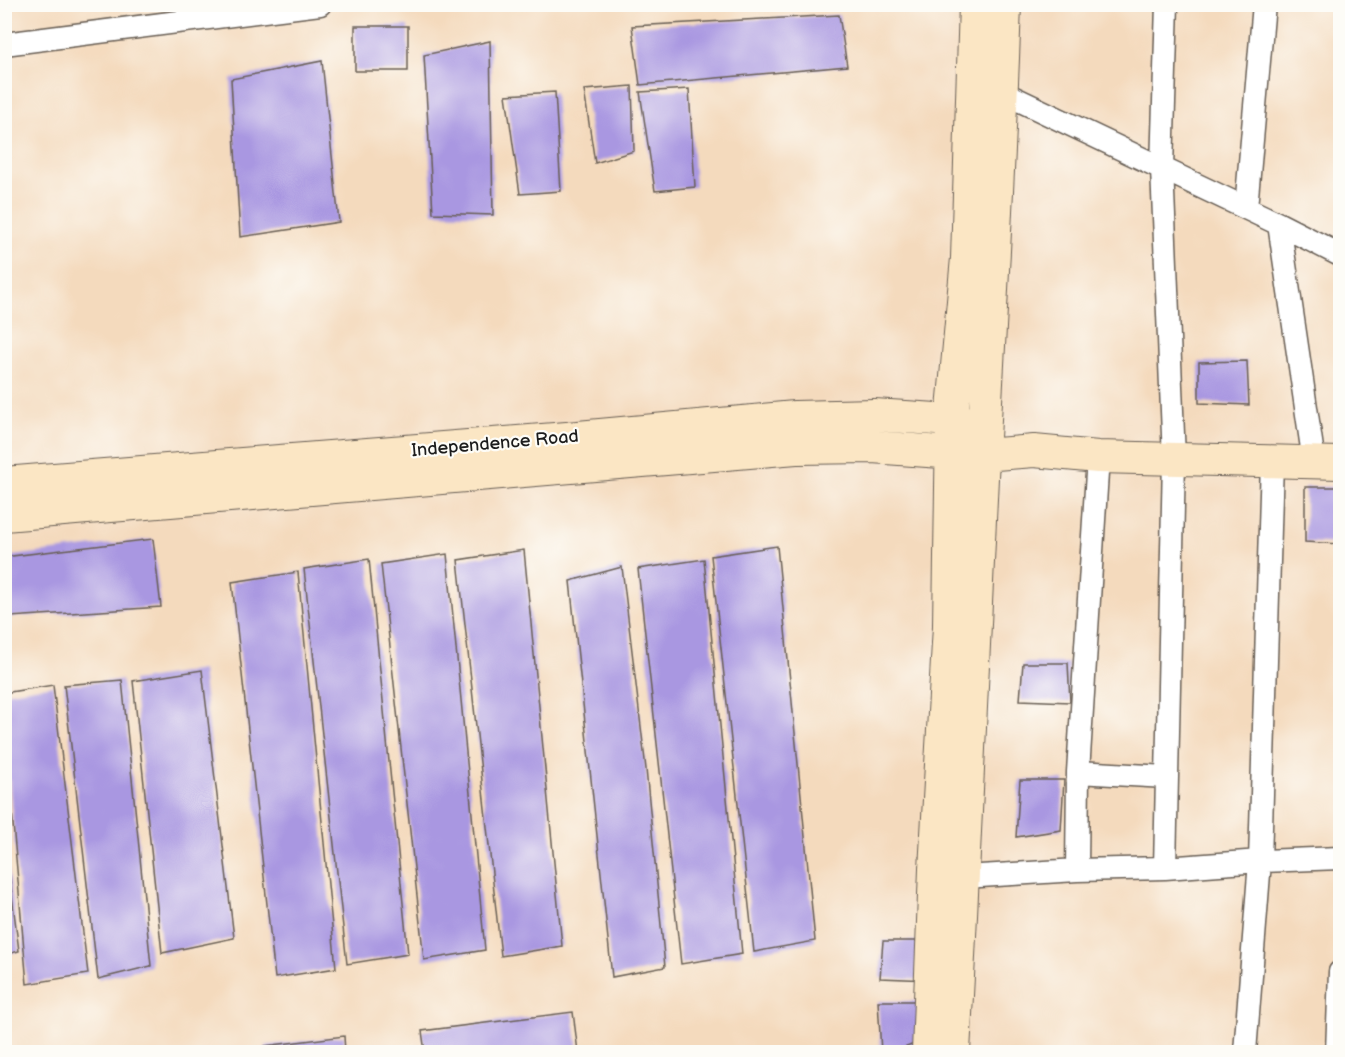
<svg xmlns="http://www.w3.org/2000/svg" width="1345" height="1057" viewBox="0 0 1345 1057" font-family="'Balsamiq Sans',sans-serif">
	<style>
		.building { fill: #a997e1 }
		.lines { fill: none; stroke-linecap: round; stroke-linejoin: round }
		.street-casing { stroke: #685e54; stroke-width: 25 }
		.secondary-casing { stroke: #685e54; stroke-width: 34 }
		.street { stroke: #fff; stroke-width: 22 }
		.secondary { stroke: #fbe6c4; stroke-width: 32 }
		.labels { text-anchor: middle; stroke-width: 4.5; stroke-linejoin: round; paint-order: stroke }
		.street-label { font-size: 18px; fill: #1c1c1c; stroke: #fdfcf7 }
	</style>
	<rect width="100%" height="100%" fill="#fdfcf7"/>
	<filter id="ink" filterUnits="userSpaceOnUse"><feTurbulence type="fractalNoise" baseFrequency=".0167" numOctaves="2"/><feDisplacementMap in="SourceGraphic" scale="12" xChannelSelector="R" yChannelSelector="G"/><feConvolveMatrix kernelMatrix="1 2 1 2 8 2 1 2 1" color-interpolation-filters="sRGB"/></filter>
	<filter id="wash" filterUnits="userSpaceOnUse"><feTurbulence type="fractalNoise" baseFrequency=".008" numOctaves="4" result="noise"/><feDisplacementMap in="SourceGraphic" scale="24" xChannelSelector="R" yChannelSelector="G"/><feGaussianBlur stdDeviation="1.35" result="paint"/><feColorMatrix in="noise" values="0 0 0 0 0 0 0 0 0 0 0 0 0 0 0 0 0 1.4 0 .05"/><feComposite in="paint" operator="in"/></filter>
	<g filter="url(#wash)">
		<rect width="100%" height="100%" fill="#f4dabd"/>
		<g id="blocks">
			<path class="building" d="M839,15L847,66L640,85L632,26Z
				M355,26H408V71H355Z
				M490,41L493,215L433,213L424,55Z
				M322,61L339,222L240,237L231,79Z
				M632,86L634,151L595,163L584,90Z
				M689,89L695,187L655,191L640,92Z
				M555,92L561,191L520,194L506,95Z
				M1247,361L1249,405L1199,403V362Z
				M1305,487H1340V544L1305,542Z
				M153,539L161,607L10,617L4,577V557Z
				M777,546L815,941L754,952L711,556Z
				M524,550L562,946L501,956L458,560Z
				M447,554L485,950L424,960L381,564Z
				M369,559L408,954L347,964L304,569Z
				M704,559L742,954L681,964L638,569Z
				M622,567L646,769L665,967L612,977L570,581Z
				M298,572L336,968L275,978L232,582Z
				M1023,663H1068L1070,702L1020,700Z
				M202,670L234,938L162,953L133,681Z
				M122,680L151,966L98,979L64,685Z
				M53,685L88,974L27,984L4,721V693Z
				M1020,780H1064L1061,830L1016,837Z
				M4,849H6L19,951L4,955Z
				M883,941H928L930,980L880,978Z
				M878,1001H922L924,1040L894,1052H881Z
				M573,1012L578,1052H425L422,1031Z
				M344,1036L345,1052H265V1046Z"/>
		</g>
	</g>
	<g filter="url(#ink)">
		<use href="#blocks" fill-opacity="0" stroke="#685e54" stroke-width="1.5"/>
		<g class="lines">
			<defs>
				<path id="street" d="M4,44L320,4
					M1002,92L1279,224L1340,255
					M1246,208L1264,4
					M1279,224L1314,462
					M1078,772L1166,777
					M1165,868L1174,459L1162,168L1167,4
					M1077,870L1078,772L1098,457
					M964,877L1077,870L1165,868L1260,861L1340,858
					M1245,1052L1260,861L1272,461
					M1337,1052L1340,972"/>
				<path id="secondary" d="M4,483L567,438L795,417L874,415L952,420L972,423
					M4,515L796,448L872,447L983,455L1034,451L1098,457L1340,463
					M928,1052L935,869L949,626L952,420L967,258L975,4
					M954,1052C965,854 972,656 983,457C991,306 1000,156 1005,4"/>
			</defs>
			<use href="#street" class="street-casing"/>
			<use href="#secondary" class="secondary-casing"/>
			<use href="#street" class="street"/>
			<use href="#secondary" class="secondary"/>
		</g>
	</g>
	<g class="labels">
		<g class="street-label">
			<text transform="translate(495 443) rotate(-5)" y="6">Independence Road</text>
		</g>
	</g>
	<rect width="1345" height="1057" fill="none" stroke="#fdfcf7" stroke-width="24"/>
</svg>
